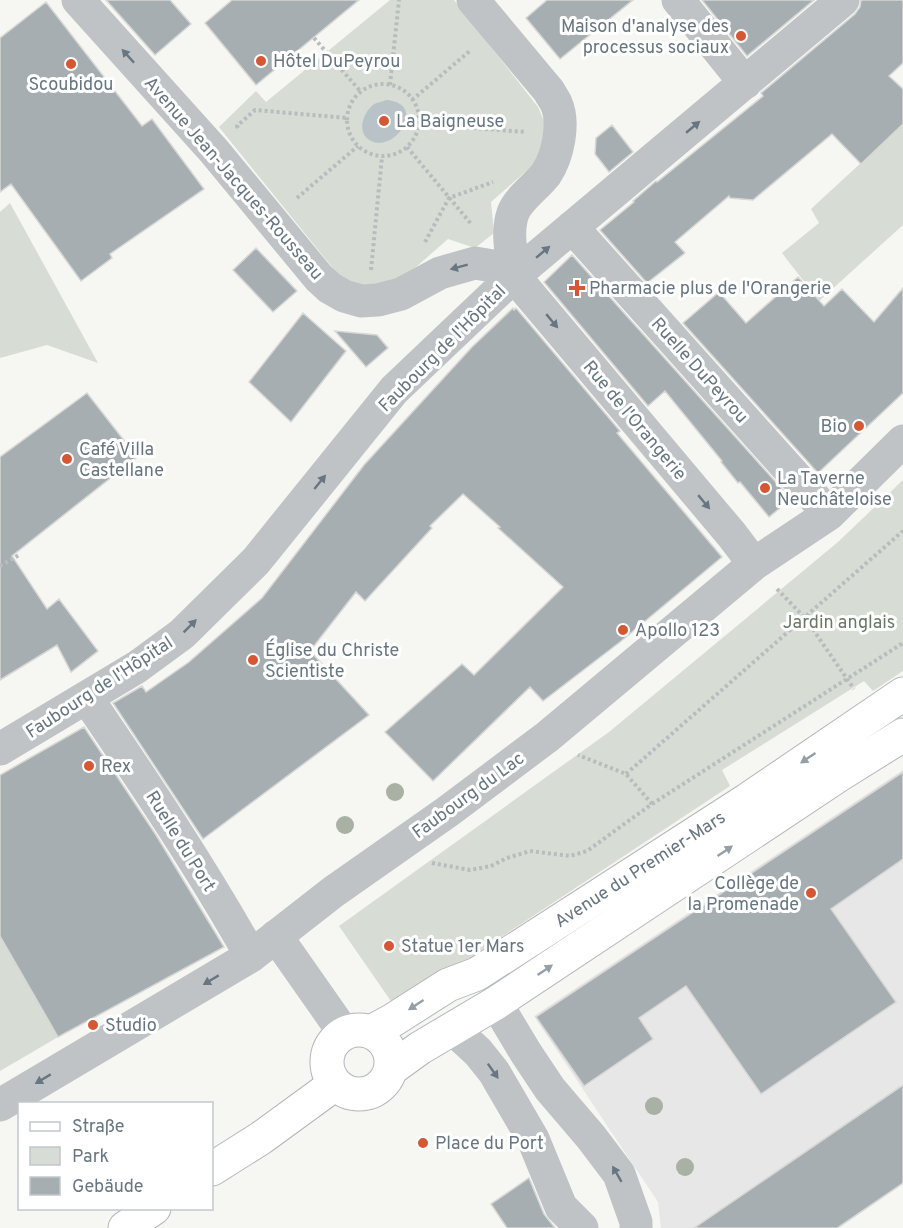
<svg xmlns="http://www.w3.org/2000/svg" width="903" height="1228" viewBox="0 0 903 1228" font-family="Overpass,sans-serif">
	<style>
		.built { fill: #e6e7e6 }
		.green { fill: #d7dcd4 }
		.water { fill: #b8c2c7 }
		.building { fill: #a6aeb2; stroke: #d7d7d5; stroke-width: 1.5 }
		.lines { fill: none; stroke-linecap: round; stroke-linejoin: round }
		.major-casing { stroke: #b3b7ba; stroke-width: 35 }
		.path { stroke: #b9bcbe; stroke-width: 4; stroke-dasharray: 3 3; stroke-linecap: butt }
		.minor { stroke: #bfc3c6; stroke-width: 33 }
		.major { stroke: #fff; stroke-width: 33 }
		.tree { fill: #a8b1a4 }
		.oneway { fill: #677681 }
		.oneway2 { fill: #959fa7 }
		.poi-dot { fill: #d55733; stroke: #fff; stroke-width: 2 }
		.labels { text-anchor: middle; stroke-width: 6; stroke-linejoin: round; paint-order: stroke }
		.poi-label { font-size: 18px; fill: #677681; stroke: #fff; text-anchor: start }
		.street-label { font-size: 18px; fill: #677681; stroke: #fff }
		.park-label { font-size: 18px; fill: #697965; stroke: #fff }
	</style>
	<rect width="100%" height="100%" fill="#f6f6f2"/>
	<path class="built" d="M903,770V1184L839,1228H661L658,1202L534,1016Z"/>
	<path class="green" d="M390,0H454L538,107L546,126L541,158L491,202L494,233L475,248L448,239L392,288L344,282L219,127L256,91L266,102Z
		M903,124V225L819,301L782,253L819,223L811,209Z
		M10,203L98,363L47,345L0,358V212Z
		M903,480V671L873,691L864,681L722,770L730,786L395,1007L339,926L609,732L838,542Z
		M0,936L58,1037L0,1071Z"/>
	<path class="water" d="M386,100C428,103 396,153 371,141C356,133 363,113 373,105C377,102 382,102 386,100Z"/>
	<path class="building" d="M106,0H170L191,24L155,55Z
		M232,0H359L256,85L205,23Z
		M547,0H633L560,59L526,18Z
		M702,0H814L747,56Z
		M861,0H903V63L889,76L903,89V124L861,164L832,134L753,200L730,198L729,196L675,242L685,253L647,283L600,230L634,202L633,201L656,181L657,182L763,96L761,93L855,14L860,7Z
		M46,2L142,126L152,119L204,189L110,254L112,258L81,281L11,184L0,192V38Z
		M612,125L633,152L609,172L595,154L596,138Z
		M256,248L297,291L273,312L233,270Z
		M572,255L791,499L769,517L740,482L738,483L721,462L722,461L665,391L648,406L544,282Z
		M798,277L824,306L842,289L874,322L903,288V393L818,473L683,323L719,292L746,323Z
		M513,308L514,310L516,308L620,431L617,433L722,557L620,642L543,701L530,687L433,781L385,732L462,664L474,675L563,587L498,528L500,527L463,494L430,526L432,528L365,601L356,592L310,651L369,715L203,839L113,703L142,686L146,692L189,662L262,598L364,465L472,347Z
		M303,313L346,351L291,422L249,382Z
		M335,331L377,335L388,348L366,367Z
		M87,393L137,457L12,556L47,609L59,599L98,651L71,672L57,645L0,680V457Z
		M84,727L156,835L224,947L58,1037L0,936V775Z
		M903,772V859L831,909L896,1002L761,1094L686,986L639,1018L653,1039L584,1086L536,1017Z
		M903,1085V1183L837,1228H694Z
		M529,1178L544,1214L555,1228H507L491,1204Z"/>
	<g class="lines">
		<defs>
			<g id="major">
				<circle cx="359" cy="1062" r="32"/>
				<path id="s1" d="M371,1032L393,1020L448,985L477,974L747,800L903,694"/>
				<path d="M391,1069L420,1048L496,1003L839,775L903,735"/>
				<path d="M212,1169L261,1138L335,1084"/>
				<path d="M125,1228L154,1208"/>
			</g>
		</defs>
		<use href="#major" class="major-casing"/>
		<path class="path" d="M314,38L361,92
			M347 120a36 36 0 1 1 72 0a36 36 0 1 1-72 0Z
			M390,85L399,0
			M412,100L471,50
			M419,124L526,132
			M238,128L237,126L255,110L347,118
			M407,147L472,225
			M297,198L358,146
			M425,242L449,198L493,182
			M371,270L382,157
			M0,566L19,555
			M777,589L805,618L854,689
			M626,774L903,531
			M652,804L903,643
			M432,863L470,870L491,866L507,858L530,851L570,856L587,851L652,804L626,774L578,755"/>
		<path class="minor" d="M78,0L214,151L319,278L330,288L344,296L361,301L378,300L401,294L440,273L475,263L499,267L514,276L732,535L754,564
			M473,0L549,91C551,95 554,99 556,103C565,123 558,156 546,174C537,186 518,199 513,213C506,233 512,255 514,276
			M678,0L745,83
			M572,227L829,514
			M87,698C144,782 201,867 251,956
			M0,749L137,667L182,634L256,561L394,390L514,276L843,0
			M276,936L344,1033
			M496,1003L526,1053L550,1089L591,1137L619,1174L636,1222V1228
			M453,1029L478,1052L494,1072L533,1139L561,1207L582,1228
			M0,1105L251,956L333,892L447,812L547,737L754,564L829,514L903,441"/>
		<use href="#major" class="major"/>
	</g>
	<g class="tree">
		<circle cx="395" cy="792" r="9"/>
		<circle cx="345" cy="825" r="9"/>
		<circle cx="654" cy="1106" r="9"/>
		<circle cx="685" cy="1167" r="9"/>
	</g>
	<defs><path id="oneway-solid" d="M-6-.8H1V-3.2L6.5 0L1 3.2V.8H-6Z" transform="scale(1.5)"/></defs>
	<g class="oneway">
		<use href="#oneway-solid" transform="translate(128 56) rotate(-132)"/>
		<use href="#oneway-solid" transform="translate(693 127) rotate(-40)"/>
		<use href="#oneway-solid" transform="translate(543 252) rotate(-40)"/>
		<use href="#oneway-solid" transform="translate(459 267) rotate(165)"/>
		<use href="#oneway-solid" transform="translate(552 321) rotate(50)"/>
		<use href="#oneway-solid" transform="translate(320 482) rotate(-51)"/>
		<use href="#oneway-solid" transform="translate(704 502) rotate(50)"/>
		<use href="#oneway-solid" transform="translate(190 626) rotate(-45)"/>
		<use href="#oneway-solid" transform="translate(211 980) rotate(149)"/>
		<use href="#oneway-solid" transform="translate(493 1071) rotate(55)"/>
		<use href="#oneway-solid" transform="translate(43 1079) rotate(149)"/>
		<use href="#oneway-solid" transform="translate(617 1174) rotate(-120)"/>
	</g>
	<g class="oneway2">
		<use href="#oneway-solid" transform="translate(808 758) rotate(146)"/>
		<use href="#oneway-solid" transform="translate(725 851) rotate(-34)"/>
		<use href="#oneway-solid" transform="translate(545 970) rotate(-34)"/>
		<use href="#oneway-solid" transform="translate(416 1005) rotate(147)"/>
	</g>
	<g class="poi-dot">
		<circle cx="741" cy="36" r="6"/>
		<circle cx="261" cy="61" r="6"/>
		<circle cx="71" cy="64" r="6"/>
		<circle cx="384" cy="121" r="6"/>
		<path d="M574 279h6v6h6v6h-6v6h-6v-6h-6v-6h6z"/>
		<circle cx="859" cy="426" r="6"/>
		<circle cx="67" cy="459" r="6"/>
		<circle cx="765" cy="488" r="6"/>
		<circle cx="623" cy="630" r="6"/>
		<circle cx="253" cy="660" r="6"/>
		<circle cx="89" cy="766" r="6"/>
		<circle cx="811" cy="893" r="6"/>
		<circle cx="389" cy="946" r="6"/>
		<circle cx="93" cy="1025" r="6"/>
		<circle cx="423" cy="1143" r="6"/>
	</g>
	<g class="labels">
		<g class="poi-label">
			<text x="729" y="32" text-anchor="end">Maison d'analyse des<tspan x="729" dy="21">processus sociaux</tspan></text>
			<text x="273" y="67">Hôtel DuPeyrou</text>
			<text x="71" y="90" text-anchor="middle">Scoubidou</text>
			<text x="396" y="127">La Baigneuse</text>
			<text x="589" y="294">Pharmacie plus de l'Orangerie</text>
			<text x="847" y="432" text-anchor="end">Bio</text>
			<text x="79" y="455">Café Villa<tspan x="79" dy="21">Castellane</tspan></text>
			<text x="777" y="484">La Taverne<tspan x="777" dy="21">Neuchâteloise</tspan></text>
			<text x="635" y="636">Apollo 123</text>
			<text x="265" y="656">Église du Christe<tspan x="265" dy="21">Scientiste</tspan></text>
			<text x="101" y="772">Rex</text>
			<text x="799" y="889" text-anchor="end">Collège de<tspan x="799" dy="21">la Promenade</tspan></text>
			<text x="401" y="952">Statue 1er Mars</text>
			<text x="105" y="1031">Studio</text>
			<text x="435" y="1149">Place du Port</text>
		</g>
		<g class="street-label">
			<text transform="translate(234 178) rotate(49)" y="6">Avenue Jean-Jacques-Rousseau</text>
			<text transform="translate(442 348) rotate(-45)" y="6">Faubourg de l'Hôpital</text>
			<text transform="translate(700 370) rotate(48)" y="6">Ruelle DuPeyrou</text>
			<text transform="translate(635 420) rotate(50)" y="6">Rue de l'Orangerie</text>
			<text transform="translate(99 687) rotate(-33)" y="6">Faubourg de l'Hôpital</text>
			<text transform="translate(468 795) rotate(-36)" y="6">Faubourg du Lac</text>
			<text transform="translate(181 841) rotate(58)" y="6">Ruelle du Port</text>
			<text dy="6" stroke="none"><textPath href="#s1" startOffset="315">Avenue du Premier-Mars</textPath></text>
		</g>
		<g class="park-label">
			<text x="839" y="628">Jardin anglais</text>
		</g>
	</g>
	<rect x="18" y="1102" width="195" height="108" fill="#ffffff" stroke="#c2c8cd" stroke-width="1.5"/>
	<rect x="30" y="1122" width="30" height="9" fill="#ffffff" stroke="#c2c8cd" stroke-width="1.5"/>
	<text x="72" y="1132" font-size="18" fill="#677681">Straße</text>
	<rect x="30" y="1147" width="30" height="18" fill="#d7dcd4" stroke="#c2c8cd" stroke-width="1.5"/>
	<text x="72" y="1162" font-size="18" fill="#677681">Park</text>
	<rect x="30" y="1177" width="30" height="18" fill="#a6aeb2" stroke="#c2c8cd" stroke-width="1.5"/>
	<text x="72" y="1192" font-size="18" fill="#677681">Gebäude</text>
</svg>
